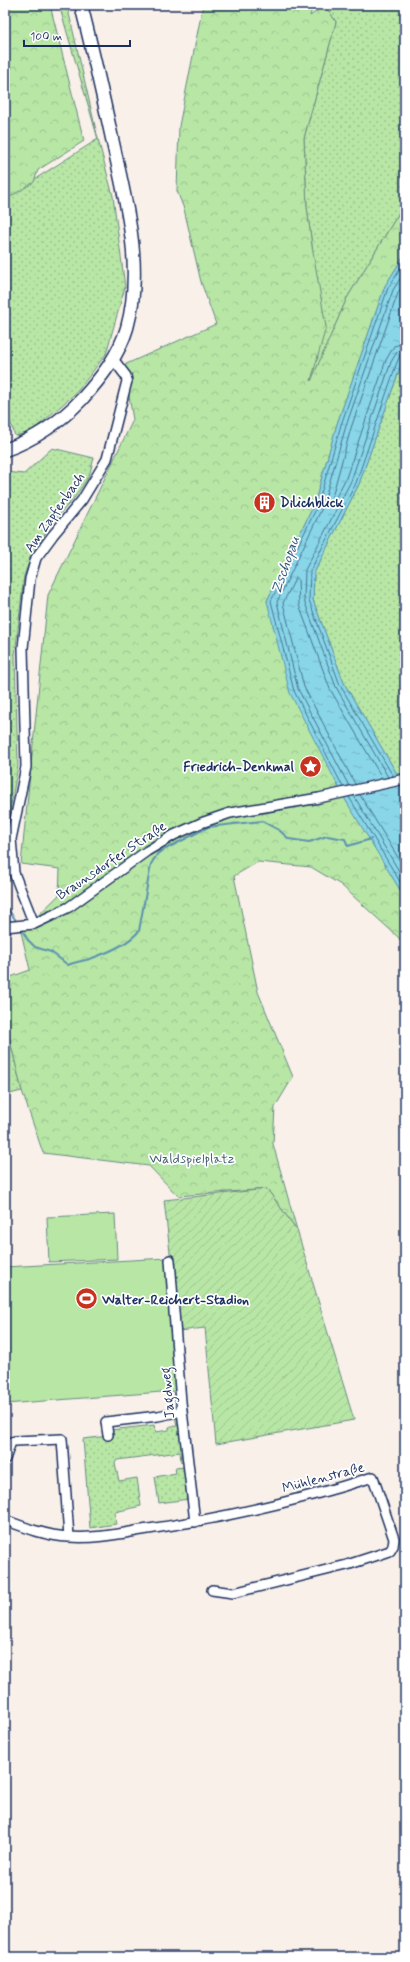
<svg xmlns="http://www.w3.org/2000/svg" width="410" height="1962" viewBox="0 0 410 1962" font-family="Mynerve,sans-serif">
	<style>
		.grass { fill: url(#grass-dots); stroke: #698a82 }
		.forest { fill: url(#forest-crowns); stroke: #698a82 }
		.garden { fill: url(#garden-furrows); stroke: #698a82 }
		.pitch { fill: #b7e6a5; stroke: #698a82 }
		.water { fill: url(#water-ripples); stroke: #5c93b0 }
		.pier { fill: #f8f0e9 }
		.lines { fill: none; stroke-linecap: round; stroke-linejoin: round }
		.shore { stroke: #477295; stroke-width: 1 }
		.stream { stroke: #5c93b0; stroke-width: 2 }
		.minor-casing { stroke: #1b2f5e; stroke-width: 12 }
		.major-casing { stroke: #1b2f5e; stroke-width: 15 }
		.minor { stroke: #fff; stroke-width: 9 }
		.major { stroke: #fff; stroke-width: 12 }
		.labels { text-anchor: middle; stroke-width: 3.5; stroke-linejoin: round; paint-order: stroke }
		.poi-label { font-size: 14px; font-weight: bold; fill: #1b2f5e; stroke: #fff; text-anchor: start }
		.street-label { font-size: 14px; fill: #1b2f5e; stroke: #fff }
		.park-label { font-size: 14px; fill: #425d70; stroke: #fff }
		.water-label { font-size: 15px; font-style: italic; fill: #365980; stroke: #fff }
	</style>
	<defs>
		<pattern id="grass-dots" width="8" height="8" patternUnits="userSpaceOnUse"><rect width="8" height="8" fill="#b7e6a5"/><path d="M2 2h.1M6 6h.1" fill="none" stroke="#9dc690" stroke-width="1.8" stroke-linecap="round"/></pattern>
		<pattern id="forest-crowns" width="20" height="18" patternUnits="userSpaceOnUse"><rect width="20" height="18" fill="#b7e6a5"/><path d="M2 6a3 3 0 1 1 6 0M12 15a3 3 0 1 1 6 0" fill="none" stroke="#9dc690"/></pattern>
		<pattern id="garden-furrows" width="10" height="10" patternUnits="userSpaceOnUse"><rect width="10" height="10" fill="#b7e6a5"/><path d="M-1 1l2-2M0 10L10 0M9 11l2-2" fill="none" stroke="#9dc690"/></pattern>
		<pattern id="water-ripples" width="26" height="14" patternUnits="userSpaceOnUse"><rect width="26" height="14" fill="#88d6e7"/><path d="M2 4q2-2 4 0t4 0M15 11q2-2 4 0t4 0" fill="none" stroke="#75b8c9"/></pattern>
	</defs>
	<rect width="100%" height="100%" fill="#f8f0e9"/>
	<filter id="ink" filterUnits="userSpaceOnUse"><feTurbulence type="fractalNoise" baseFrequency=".025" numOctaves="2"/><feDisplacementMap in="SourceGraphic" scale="8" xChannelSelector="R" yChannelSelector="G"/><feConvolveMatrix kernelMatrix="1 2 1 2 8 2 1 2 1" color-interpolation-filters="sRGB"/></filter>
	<g filter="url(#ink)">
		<path class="grass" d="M59,5H67L98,139L113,196L125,287L106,354L77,392L31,432L15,436L5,406V198L98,139Z
			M325,5H405V203L347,298L310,385L312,246L307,207L304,138L336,22Z
			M405,354V773L397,774L344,683L313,600L314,573L359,484Z
			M52,448L94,458L89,476L75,497L51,524L32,555L24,576L15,655L18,766L5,837V472L24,474Z
			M5,1019L22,1091L5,1095Z
			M180,1414L185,1462H181L180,1452L117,1460L115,1463L119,1481L137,1478L141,1506L115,1512L116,1524L90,1528L83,1439L109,1436L110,1430L154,1425L156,1432L169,1430V1427L177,1426L175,1416Z
			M185,1467L189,1499L159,1503L155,1477L176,1473L175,1468Z"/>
		<path class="forest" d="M5,5H50L84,141L38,170L34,182L5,200Z
			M203,5H313L310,16L325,5L336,22L304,138L307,207L312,246L326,327L311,381L347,298L405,203V254L385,286L337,424L314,505L267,601L338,786L405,898V946L398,937L341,885L311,867L258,862L234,876L258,992L293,1077L275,1107L273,1144L297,1230L267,1189L178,1196L149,1166L43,1153L22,1091L5,1019V979L30,970L21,932L59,895L60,869L21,864L48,595L133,420L124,365L216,324L201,282L184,209L177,191L179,126Z"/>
		<path class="garden" d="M267,1189L297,1230L354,1420L216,1444L205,1328L179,1331L164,1200Z"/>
		<path class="pitch" d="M115,1214L117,1259L49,1262L47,1217Z
			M167,1258L175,1391L5,1404V1267Z"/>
		<path class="water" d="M405,254V354L359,484L314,573L313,600L344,683L397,774L405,799V898L346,801L290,693L267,601L314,505L337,424L385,286Z"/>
		<path class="pier" d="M399,775L402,786L343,798L337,788Z"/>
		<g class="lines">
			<path class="shore" d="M405,282L398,293L351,428L332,497L333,499H335L346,478L386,360L394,346L405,343
				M393,776L340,685L309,600L310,571L356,483L396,365L400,355L405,354
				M388,777L336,687L304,600L305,570L351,481L391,362L397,352L405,349
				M355,784L304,687L283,603L296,577L298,579L299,605L330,689L382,778
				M349,786L298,689L277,602L322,508L346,426L393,290L405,271
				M343,787L294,691L271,601L317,507L341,425L388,288L405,262
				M360,795L405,869
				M354,796L405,881
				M349,797L405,890"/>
			<path class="stream" d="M5,905L17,922
				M20,927L28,940L35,947L51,952L68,965C77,961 86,961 95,957C109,952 129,943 139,931L151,864L158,853L208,827L262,821L279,830L289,839L309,842L327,836L345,839L348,846L371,839"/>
			<defs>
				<path id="minor" d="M34,924L14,873L11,839L26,767L23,648L30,579L36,558L53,535L82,500L107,459L127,381L126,376L113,359
					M5,927L34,924L53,915L69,907L147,851L174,835L201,823L230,813L319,798L405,779
					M170,1260L181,1402L195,1522
					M108,1435L106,1422L158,1416L182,1411
					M5,1459L11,1442L15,1441L62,1439L69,1537
					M5,1520C26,1528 47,1536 69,1537C94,1539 118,1534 142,1530C220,1519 298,1501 373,1477L394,1539L393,1546L390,1551L347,1565L233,1593L212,1590"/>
				<path id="major" d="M5,450C36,439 60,422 82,399C101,378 119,355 127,328C144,267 126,203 113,143C103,97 93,51 81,5"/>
			</defs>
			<use href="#minor" class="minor-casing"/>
			<use href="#major" class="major-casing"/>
			<use href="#minor" class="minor"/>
			<use href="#major" class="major"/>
		</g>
	</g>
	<defs>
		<symbol id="building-disc" viewBox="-11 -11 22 22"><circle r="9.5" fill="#c8321e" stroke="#fff"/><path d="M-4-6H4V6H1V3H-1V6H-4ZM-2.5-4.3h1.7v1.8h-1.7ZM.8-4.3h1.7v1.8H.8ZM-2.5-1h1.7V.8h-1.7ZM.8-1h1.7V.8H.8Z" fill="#fff"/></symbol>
		<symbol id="sight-disc" viewBox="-11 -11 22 22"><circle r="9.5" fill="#c8321e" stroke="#fff"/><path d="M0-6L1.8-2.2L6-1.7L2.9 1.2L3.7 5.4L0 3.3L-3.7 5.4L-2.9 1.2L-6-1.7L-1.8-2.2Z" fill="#fff"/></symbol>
		<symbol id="stadium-disc" viewBox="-11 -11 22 22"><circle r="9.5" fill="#c8321e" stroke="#fff"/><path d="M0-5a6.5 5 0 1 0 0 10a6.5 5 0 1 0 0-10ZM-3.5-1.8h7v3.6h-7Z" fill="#fff"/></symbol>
	</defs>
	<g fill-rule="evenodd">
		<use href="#building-disc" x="252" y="490" width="25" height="25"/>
		<use href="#sight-disc" x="298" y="754" width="25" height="25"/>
		<use href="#stadium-disc" x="74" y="1286" width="25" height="25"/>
	</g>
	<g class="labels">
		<g class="poi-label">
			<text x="280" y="507">Dilichblick</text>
			<text x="294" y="771" text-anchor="end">Friedrich-Denkmal</text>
			<text x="102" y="1304">Walter-Reichert-Stadion</text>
		</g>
		<g class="street-label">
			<text transform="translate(54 512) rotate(-55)" y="5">Am Zapfenbach</text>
			<text transform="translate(111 860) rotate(-34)" y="5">Braunsdorfer Straße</text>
			<text transform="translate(167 1393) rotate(-95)" y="5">Jagdweg</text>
			<text transform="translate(323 1477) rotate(-15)" y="5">Mühlenstraße</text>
		</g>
		<g class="park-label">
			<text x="192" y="1163">Waldspielplatz</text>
		</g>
		<g class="water-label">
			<text transform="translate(285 565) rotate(-71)" y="5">Zschopau</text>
		</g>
	</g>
	<rect width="410" height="1962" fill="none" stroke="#fff" stroke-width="20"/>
	<rect x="10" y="10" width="390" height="1942" fill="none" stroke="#1b2f5e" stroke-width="1.5" filter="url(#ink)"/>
	<path d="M24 40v6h106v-6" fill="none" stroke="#1b2f5e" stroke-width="2"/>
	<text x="30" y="40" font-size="12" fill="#1b2f5e" stroke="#ffffff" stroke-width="3" paint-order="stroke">100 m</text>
</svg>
